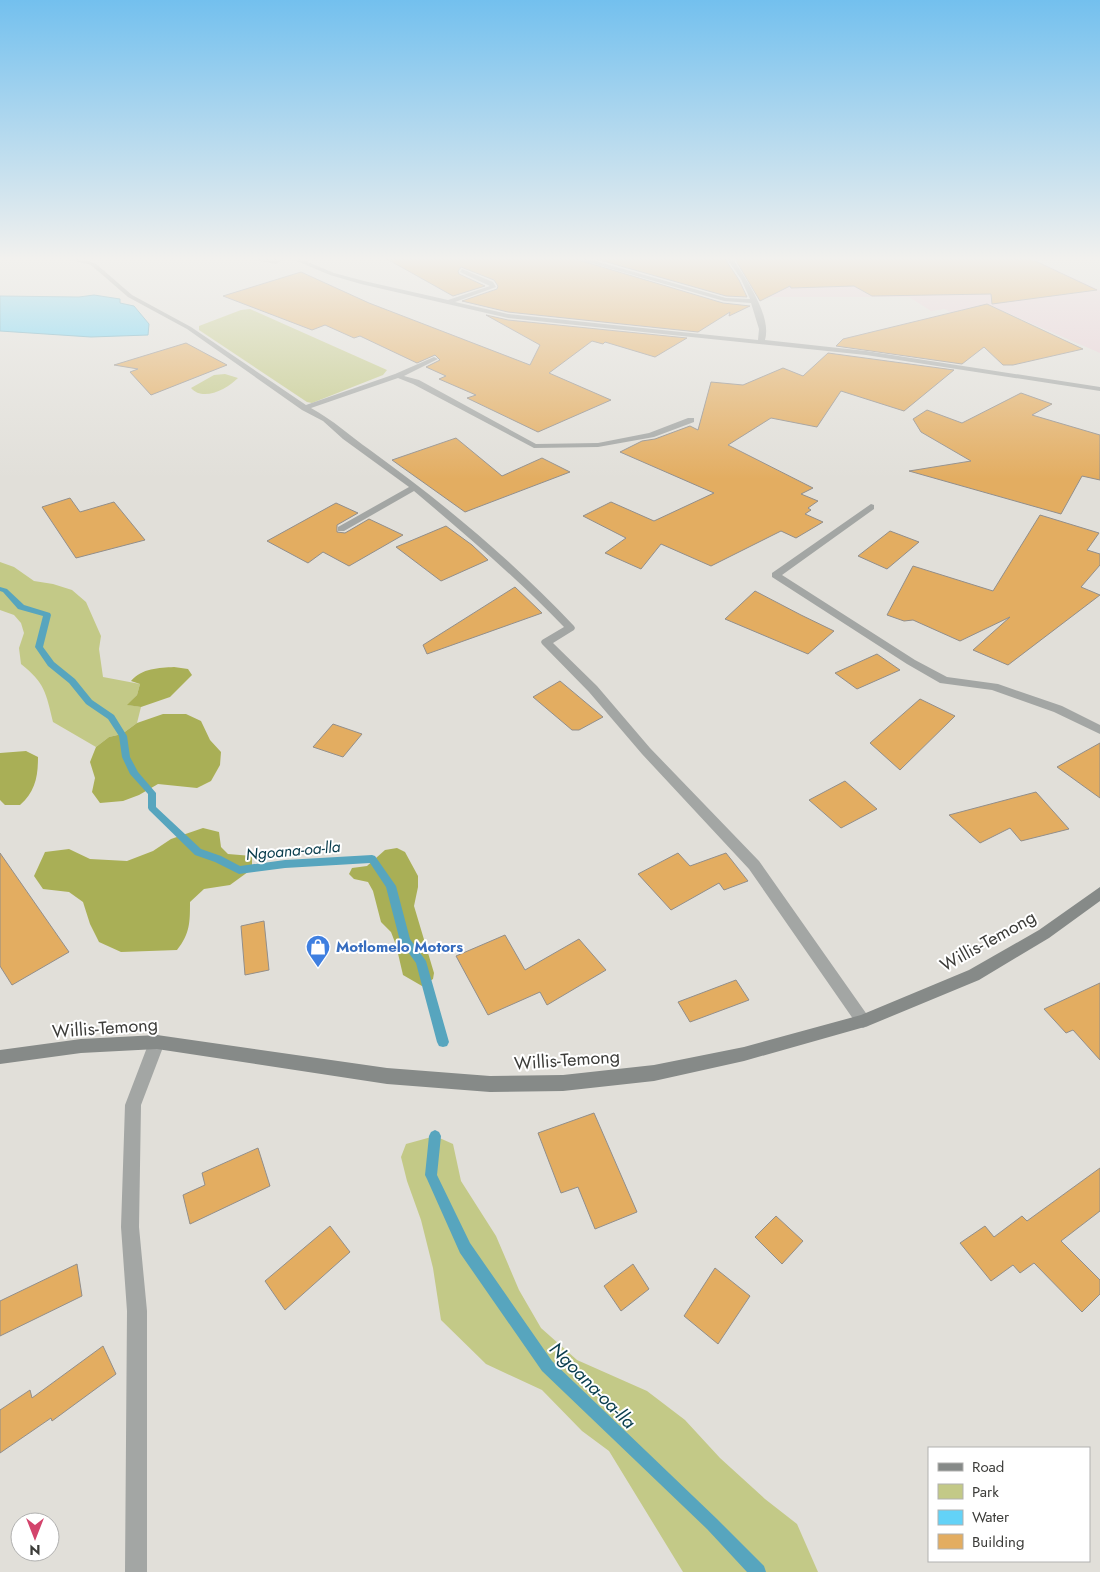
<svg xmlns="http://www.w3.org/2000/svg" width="1100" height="1572" viewBox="0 0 1100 1572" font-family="Jost,sans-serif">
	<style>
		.education { fill: #e8ced4 }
		.green { fill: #c3c987 }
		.forest { fill: #a9af56 }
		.water { fill: #63d2f7; stroke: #57a5be }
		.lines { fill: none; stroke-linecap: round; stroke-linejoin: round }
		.stream { fill: #57a5be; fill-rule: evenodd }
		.building { fill: #e3ad61; stroke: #928e8a }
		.minor { fill: #a3a6a4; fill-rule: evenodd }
		.secondary { fill: #868a88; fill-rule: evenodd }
		.labels { text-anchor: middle; stroke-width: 4; stroke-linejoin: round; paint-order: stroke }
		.shop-label { font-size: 15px; font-weight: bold; fill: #366cbe; stroke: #fff; text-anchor: start }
		.water-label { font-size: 16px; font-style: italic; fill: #0a3d4d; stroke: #fff }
		.near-street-label { font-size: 18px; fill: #3c3c39; stroke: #fff }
		.near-water-label { font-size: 19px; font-style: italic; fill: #0a3d4d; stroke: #fff }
	</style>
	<rect width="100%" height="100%" fill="#e1dfd9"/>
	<path class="education" d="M739,259H1033L1100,290V353L1003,311L965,321L945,309L931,311L909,297H767Z"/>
	<path class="green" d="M250,309L387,370L383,375L312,403L307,402L199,330V326L241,310Z
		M225,374L238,378C227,389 203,402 191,388L214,375Z
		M0,562L14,567L34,581L53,584L72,590L86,602L101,636L99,649L103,677L140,684L137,695L128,705L141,707L137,723L122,734L109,737L96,747L53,722C46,693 45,683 21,664L19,648L24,633L21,623L14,615L0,610Z
		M435,1136L453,1144L461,1181L496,1236L519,1290L541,1328L577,1360L647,1391L685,1420L720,1458L765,1499L797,1524L818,1572H683L609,1451L582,1431L542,1390L486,1364L441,1320L433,1268L421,1220L407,1181L401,1157L406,1144Z"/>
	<path class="forest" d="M174,667L188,669L192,675L170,697L141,707L127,705L137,695L140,684L131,681C142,668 159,668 174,667Z
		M163,714H186L201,721L210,740L221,752L220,765L211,781L197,788L158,784L139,795L123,801L100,803L92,792L95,778L90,762L96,747L109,737L122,734L137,723Z
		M26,751L38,757C38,777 35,792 20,805H5L0,800V753Z
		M203,828L219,832L221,847L228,854L252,856V869L230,885L204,889L190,902C190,922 190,934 177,950L121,952L99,942L90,924L83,902L69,892L43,889L34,876L45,852L69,849L90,859L127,861L153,851L171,839Z
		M397,848L405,852L418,876V887L414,906L434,973L433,979L422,986L403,975L396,945L391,932L381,922L373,891L368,882L354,879L349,874L352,868L367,866L385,850Z"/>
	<path class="water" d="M94,295L120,299V303L134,306L149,324L148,335L91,337L0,331V296L79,297Z"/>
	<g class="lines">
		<path class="stream" d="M0,587L7,589L24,605L50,613L51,615L43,647L54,662L75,679L92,700L114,715L127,736L130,757L138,772L156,793V807L201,849L221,856L240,866L285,860L372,855L375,856L396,886L410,939L426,961L449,1042L447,1046L443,1047L439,1046L437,1042L416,963L400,941L386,887L370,863L285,868L239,874L215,862L195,855L149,810L148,808V794L130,774L122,757L119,736L108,719L86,704L69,683L48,666L35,647L43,616L18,609L3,592L0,591Z
			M435,1130L439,1132L441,1136L437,1175L470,1243L552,1361L717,1519L764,1566L766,1572H747L707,1529L542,1371L460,1253L427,1179L425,1175L429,1136L431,1132Z"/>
	</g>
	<path class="building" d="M387,259H575L723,303L750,306L729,316L730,312L698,332L508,312L462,301L497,289L498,286L494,280L461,267L458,271L459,274L485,286L453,296Z
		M596,259H725L739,280L747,297L726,296Z
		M735,259H1031L1097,290L992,304L991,294L872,296L854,286L791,288L790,286L760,301Z
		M301,272L369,303L530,365L540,345L486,315L508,320L687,338L655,357L605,342L603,344L592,341L549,373L611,400L538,432L467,398L476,395L439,379L446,376L426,367L440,360L435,355L417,363L360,336L354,338L325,325L312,330L223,296Z
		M987,304L1083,349L1013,365H1003L984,347L962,364L836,346L843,339Z
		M186,343L227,365L151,395L130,372L138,369L114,365Z
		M828,353L954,370L904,411L841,391L817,427L771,418L728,445L813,488L801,494L818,501L808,508L811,510L805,514L823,522L796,538L781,531L711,566L661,544L641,569L605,553L626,538L583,516L611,502L654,521L714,493L620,452L642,441L655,439L690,426L698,430L711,382L743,385L783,368L803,376Z
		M1021,393L1052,404L1032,415L1100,435V480L1082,476L1061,514L909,471L971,461L921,432L913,419L927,410L962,423Z
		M456,438L502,476L542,458L570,472L465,512L392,460Z
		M70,498L80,512L114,502L145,540L76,558L42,507Z
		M336,503L358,513L337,525V532L345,533L369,519L403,535L349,566L323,552L308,563L267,541Z
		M1040,515L1099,533L1087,550L1100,554V565L1081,587L1100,595L1008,665L973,650L1010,617L960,641L913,620L904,621L887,615L913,566L993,591Z
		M446,526L472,545L488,560L441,581L396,547Z
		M890,531L919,542L887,569L858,556Z
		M515,587L542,613L427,654L423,645Z
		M755,591L801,615L834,631L808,654L725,619Z
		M877,654L900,670L857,689L835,673Z
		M560,681L603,717L579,730H572L533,697Z
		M920,699L955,716L900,770L870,743Z
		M333,724L362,734L343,757L313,747Z
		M1100,743V798L1057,767Z
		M845,781L877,809L841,828L809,800Z
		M1036,792L1069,829L1021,841L1010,828L980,843L949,815Z
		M0,853L69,952L12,985L0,966Z
		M678,853L690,866L726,853L748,881L724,890L719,883L671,910L638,874Z
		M264,921L269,970L245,975L241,926Z
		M505,935L525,970L579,939L606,970L547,1005L540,992L488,1015L456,956Z
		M736,980L749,1000L690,1022L678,1002Z
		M1100,983V1060L1073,1030L1066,1033L1044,1009Z
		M594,1113L637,1212L595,1229L578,1187L561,1193L538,1133Z
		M258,1148L270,1186L190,1224L183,1195L205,1185L202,1173Z
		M1100,1168V1211L1061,1241L1100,1280V1294L1082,1312L1034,1263L1020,1273L1013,1265L991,1281L960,1243L985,1226L994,1237L1022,1216L1027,1221Z
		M776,1216L803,1241L782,1264L755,1237Z
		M330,1226L350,1252L285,1310L265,1281Z
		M77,1264L82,1296L0,1336V1301Z
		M633,1264L649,1289L621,1311L604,1286Z
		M715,1268L750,1296L718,1344L684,1316Z
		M103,1346L116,1374L52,1421L51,1418L0,1453V1410L30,1390L32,1398Z"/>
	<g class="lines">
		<path class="minor" d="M67,259H80L95,263L132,295L191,327L306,405L395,374L434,357L438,359L404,376L419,380L536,444L598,443L649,433L688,418H694V422L654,437L598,447L534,448L413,384L398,378L311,408C333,420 350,436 370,450C443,503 512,560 574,626L575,628L574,630L553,643L597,686L650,748L759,861L868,1016L871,1021L868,1026L863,1028L858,1026L749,869L642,754L589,692L542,644L541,642L542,640L564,627C517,578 466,535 414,491L344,531H338V527L409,487L343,439L323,421L302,410L187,329L128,297L91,265Z
			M249,259H284L276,264Z
			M292,259H301L334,273L364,281L448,300L490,286L460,272L462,269L493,282L496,287L455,302L508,314L758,340L759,329L751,303L724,301L577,259H588L726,298L750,299L741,279L727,259H733C746,279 772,316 765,340L866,351L1100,387V391L866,355L508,318L361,284L330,275Z
			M871,504L874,505V509L782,575L915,660L947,677L998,684L1062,706L1100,725V734L1054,712L992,690L940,683L907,664L772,577V573Z
			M157,1035L163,1037L165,1042L141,1105L139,1227L147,1311V1572H125L127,1311L121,1227L125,1105L151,1037Z"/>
		<path class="secondary" d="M1100,887V901L1049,938L979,980L868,1026L744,1061L654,1081L563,1091L490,1092L387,1084L157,1049L81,1053L0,1064V1050L81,1039L157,1035L387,1068L490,1076L563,1075L654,1065L744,1047L861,1015L969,970L1039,930Z"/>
	</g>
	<linearGradient id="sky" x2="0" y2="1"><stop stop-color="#73c0ee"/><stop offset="0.54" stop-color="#f2f1ee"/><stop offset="1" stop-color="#f2f1ee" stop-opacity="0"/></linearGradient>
	<rect width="1100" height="479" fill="url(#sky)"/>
	<defs>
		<symbol id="shop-pin" viewBox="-11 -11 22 30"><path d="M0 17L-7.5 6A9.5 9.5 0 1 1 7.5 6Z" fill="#3f7fe0" stroke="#fff"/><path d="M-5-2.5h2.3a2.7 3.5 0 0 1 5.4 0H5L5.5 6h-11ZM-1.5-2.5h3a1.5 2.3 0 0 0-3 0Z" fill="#fff"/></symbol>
	</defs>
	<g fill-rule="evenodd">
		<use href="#shop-pin" x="304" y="933" width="28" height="38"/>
	</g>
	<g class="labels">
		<g class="shop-label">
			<text x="336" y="952">Motlomelo Motors</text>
		</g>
		<g class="water-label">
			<text transform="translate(293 850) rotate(-5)" y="6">Ngoana-oa-lla</text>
		</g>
		<g class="near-street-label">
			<text transform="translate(988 941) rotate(-29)" y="6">Willis-Temong</text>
			<text transform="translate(105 1028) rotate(-4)" y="6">Willis-Temong</text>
			<text transform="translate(567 1060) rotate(-4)" y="6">Willis-Temong</text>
		</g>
		<g class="near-water-label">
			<text transform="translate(593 1385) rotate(45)" y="7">Ngoana-oa-lla</text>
		</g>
	</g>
	<rect x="928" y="1447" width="162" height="115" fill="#ffffff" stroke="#b1b1b0"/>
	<rect x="938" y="1463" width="25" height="8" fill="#868a88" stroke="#b1b1b0"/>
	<text x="972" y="1472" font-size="15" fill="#3c3c39">Road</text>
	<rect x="938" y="1484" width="25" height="15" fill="#c3c987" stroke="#b1b1b0"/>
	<text x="972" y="1497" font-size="15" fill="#3c3c39">Park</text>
	<rect x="938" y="1510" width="25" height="15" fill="#63d2f7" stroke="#b1b1b0"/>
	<text x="972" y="1522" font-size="15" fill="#3c3c39">Water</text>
	<rect x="938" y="1534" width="25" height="15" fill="#e3ad61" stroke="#b1b1b0"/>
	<text x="972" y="1547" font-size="15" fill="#3c3c39">Building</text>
	<g transform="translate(35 1537) rotate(180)"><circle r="24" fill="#ffffff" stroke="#b1b1b0"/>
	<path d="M0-4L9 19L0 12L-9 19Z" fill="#d3446c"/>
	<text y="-8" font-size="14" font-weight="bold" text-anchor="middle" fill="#3c3c39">N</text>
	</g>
</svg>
